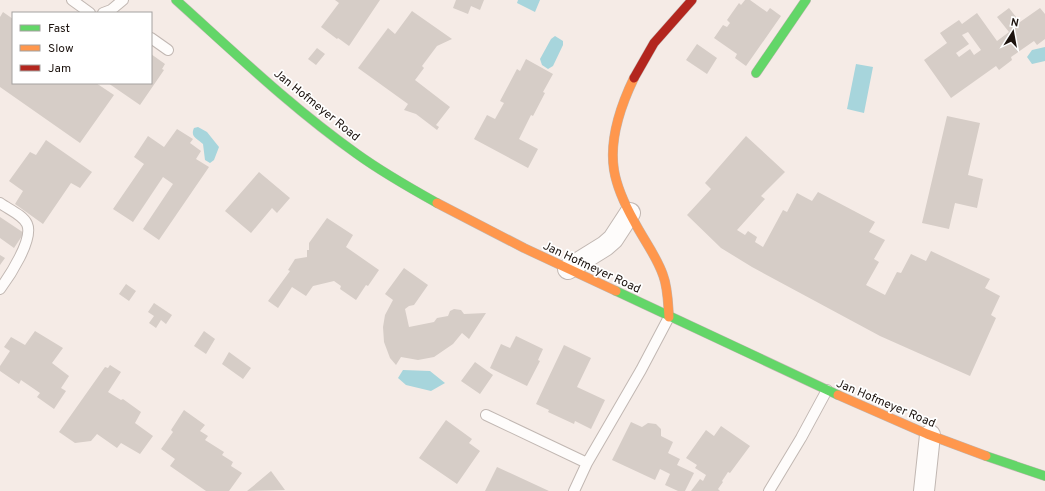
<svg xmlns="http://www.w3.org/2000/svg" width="1045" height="491" viewBox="0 0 1045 491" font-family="Overpass,sans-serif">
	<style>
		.water { fill: #a7d5dc }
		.building { fill: #d6cdc7; fill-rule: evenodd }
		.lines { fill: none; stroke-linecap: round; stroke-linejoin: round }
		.lane-casing { stroke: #c1b7b2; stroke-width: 12 }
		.street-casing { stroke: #c1b7b2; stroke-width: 22 }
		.fast-casing { stroke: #c1b7b2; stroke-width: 10 }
		.slow-casing { stroke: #c1b7b2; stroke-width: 10 }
		.jam-casing { stroke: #c1b7b2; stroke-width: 10 }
		.lane { stroke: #fefcfb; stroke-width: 10 }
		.street { stroke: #fefcfb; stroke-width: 20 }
		.fast { stroke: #63d668; stroke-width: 9 }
		.slow { stroke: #ff974d; stroke-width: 9 }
		.jam { stroke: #b3261e; stroke-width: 9 }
		.labels { text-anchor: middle; stroke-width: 3.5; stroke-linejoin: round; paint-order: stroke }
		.street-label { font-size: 12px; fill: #1c130e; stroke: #fff }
	</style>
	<rect width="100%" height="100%" fill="#f5ebe6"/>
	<path class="water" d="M518,0H540L535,12L517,3Z
		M555,36L563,41V45L553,66L548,69L542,65L540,59L551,39Z
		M1045,47V61L1032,64L1027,57L1032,50Z
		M856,64L873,67L864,113L847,109Z
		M198,127L207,132L219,147L214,160L210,163L205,160L203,144C197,138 190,137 194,128Z
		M403,370L430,371L445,383L431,391L406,385L398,378Z"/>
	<path class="building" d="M335,0H380L349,46L338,38L337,39L321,27L339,3Z
		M456,0H484L480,10L471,6L468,14L453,8Z
		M745,0H750L767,12L770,8L781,16L746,66L735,58L737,54L714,38L723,25L727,27L730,23L727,20L739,3L741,5Z
		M1009,8L1020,22L1040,8L1045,14V39L1037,45L1034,41L1011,57L1012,60L999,70L996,66L951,98L924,60L947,43L940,33L959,20L962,24L977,13L997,41L1009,32L997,17ZM968,32L981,50L974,55L970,49L959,57L956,53L969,44L962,35Z
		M412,11L452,39L437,46L422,66L424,68L415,80L450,107L436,125L439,127L437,130L416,114L404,110L408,104L358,68L388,28L395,34Z
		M3,12L13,19V83H96L114,95L80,143L0,87V17Z
		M697,44L717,58L707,74L686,60Z
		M317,48L325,54L316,65L308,59Z
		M151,54L165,64L162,69L164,70L140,105L108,83H151Z
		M526,59L553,74L543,92L545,93L533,116L531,115L519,139L538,149L528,168L474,139L487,115L495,119L504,103L500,101L517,69L520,71Z
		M947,116L980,123L968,175L983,179L977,208L955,203L949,229L922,223Z
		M177,129L193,139L190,143L201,151L196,159L209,167L159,240L143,229L173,184L163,177L133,222L113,209L144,164L134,157L148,136L164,147Z
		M746,136L785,172L761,196L765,199L737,230L745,235L748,231L757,237L755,242L763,247L783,210L787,212L797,193L812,201L818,192L875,222L869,232L885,240L874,259L879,262L866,285L885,295L897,272L901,273L911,254L926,261L931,251L990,279L985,288L1000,296L991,315L996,318L970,376L880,336L752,267L721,248L687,215L711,189L705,183Z
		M46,140L92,172L80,188L71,183L43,224L15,204L23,191L9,181L30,152L36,155Z
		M259,172L290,198L277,213L272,208L251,233L225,211Z
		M0,217L24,233L14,248L0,238Z
		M327,218L353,235L346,247L379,270L368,286L366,285L356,300L340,289L341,286L334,281L313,286L306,296L292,287L278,308L268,301L290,271L288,270L295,259L307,257V250H309V243Z
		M0,255L5,258L0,265Z
		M404,268L428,285L414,305L409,306L405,309L409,327L434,322L437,318L448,316L450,311L454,309L461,310L464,314L486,313L469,339L462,333L453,344L434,357L418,360L401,357L396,365L390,358L384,342L383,327L385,315L393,300L385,294Z
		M126,284L136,291L129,301L119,294Z
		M154,303L172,315L166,324L161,320L156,328L149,323L154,316L148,312Z
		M35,331L63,348L52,363L69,376L61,388L66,391L54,409L37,397L40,393L21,380L19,384L0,371V366L10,351L4,347L11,337L25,345Z
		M204,331L215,339L206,354L194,346Z
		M516,336L543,349L538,360L540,361L527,386L490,368L501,344L510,348Z
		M564,345L591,358L577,387L605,400L591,429L575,421L574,424L548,412L549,410L536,404Z
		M229,352L251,368L243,379L222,364Z
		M475,362L493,375L480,394L461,381Z
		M110,365L121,372L108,392L121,400L123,399L141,412L135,423L153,436L140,454L121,443L117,448L97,434L91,441L75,443L59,432L105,367L108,368Z
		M184,410L205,425L200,431L208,436L205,440L224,452L222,455L233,462L231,466L242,473L229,491H206L170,466L175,459L161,449L173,432L171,430Z
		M446,420L472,439L469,443L480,451L457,484L419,458Z
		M631,422L642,427L648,423L656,424L661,429V436L673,442L668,453L680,459L677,465L694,473L685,491H678L665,485L670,474L660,469L655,480L612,460Z
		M721,426L750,446L730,473L728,472L722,481L723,482L718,489L720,491H691L700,479L703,481L706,475L695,468L697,465L686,458L706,430L714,436Z
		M497,467L549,491H485Z
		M271,471L285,490L247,491L252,487Z"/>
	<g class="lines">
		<defs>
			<path id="lane" d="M72,0L90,13
				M103,13L111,10L123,0
				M151,38L168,50
				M0,203C8,209 23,215 27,224C34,239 9,277 0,289
				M486,415L587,463
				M574,491L587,463L641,370L669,317
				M769,491L801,438L827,390"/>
			<path id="street" d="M568,269L605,246L613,239L630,213
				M924,491L930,435"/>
			<path id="fast" d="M176,0C235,53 292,108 357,154C382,172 410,188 437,203
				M756,73L806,0
				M616,291L838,395
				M986,456L1045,476"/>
			<path id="slow" d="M634,78C621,105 609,139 614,170C617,188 625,205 634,221C643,239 656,255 663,275C668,288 668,303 669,317
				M437,203L524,248L616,291
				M838,395L927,434L986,456"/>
			<path id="jam" d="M634,78L654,43L692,0"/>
		</defs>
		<use href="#lane" class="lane-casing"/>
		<use href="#street" class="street-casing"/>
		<use href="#fast" class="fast-casing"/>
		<use href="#slow" class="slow-casing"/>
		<use href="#jam" class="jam-casing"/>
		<use href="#lane" class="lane"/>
		<use href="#street" class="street"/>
		<use href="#fast" class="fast"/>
		<use href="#slow" class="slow"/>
		<use href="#jam" class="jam"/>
	</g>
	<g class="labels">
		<g class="street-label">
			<text transform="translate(317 105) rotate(39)" y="4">Jan Hofmeyer Road</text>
			<text transform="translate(592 267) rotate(25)" y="4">Jan Hofmeyer Road</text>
			<text transform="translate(886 403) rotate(23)" y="4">Jan Hofmeyer Road</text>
		</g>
	</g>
	<rect x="12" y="12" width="140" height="72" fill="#ffffff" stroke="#a4a19f"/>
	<rect x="20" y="25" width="20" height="6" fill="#63d668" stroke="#a4a19f"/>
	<text x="48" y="32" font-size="12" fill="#1c130e">Fast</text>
	<rect x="20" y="45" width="20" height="6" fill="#ff974d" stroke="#a4a19f"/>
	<text x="48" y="52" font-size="12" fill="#1c130e">Slow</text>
	<rect x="20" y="65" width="20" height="6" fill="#b3261e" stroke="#a4a19f"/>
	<text x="48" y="72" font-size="12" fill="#1c130e">Jam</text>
	<g transform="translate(1013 32) rotate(11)" stroke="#ffffff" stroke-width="3" paint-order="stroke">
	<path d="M0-3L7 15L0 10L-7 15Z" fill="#1c130e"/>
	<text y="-6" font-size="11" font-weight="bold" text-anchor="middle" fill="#1c130e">N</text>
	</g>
</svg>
